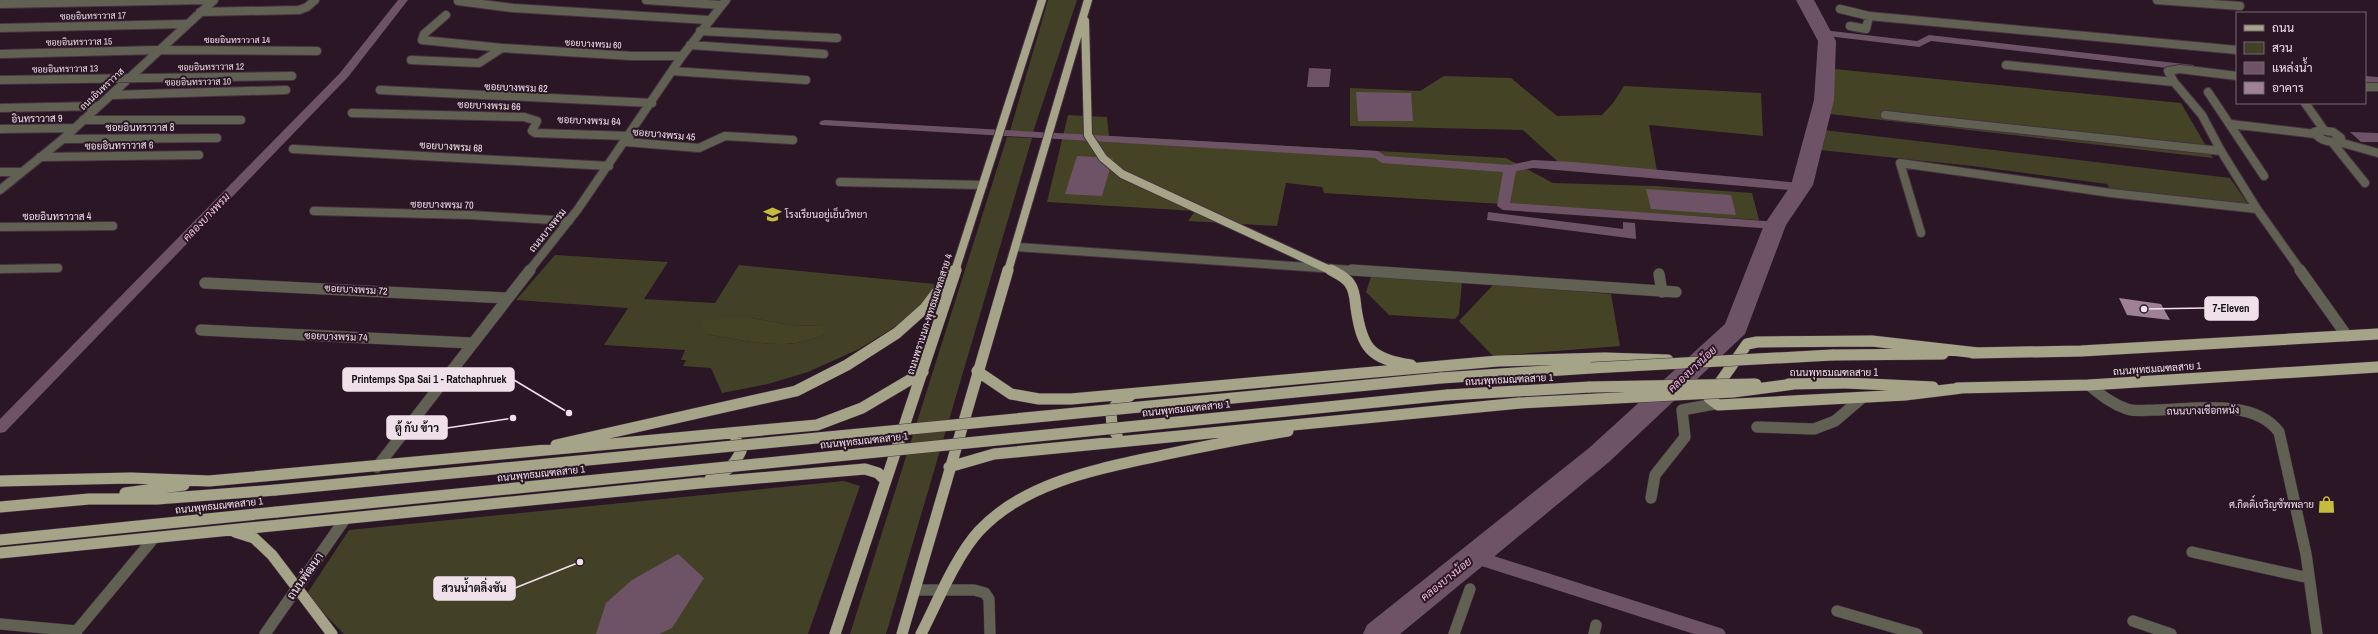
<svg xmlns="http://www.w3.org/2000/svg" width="2378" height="634" viewBox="0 0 2378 634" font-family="'Archivo Narrow',Sarabun,sans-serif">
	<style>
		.green { fill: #424128; fill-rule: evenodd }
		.forest { fill: #454326 }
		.water { fill: #6e5366 }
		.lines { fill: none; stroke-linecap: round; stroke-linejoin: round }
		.canal { fill: #6e5366; fill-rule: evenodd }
		.river { fill: #6e5366; fill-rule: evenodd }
		.building { fill: #9f8195 }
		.minor-far1-casing { stroke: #463240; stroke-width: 10 }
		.minor-casing { stroke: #463240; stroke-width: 12 }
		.major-far1-casing { stroke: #463240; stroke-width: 10 }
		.major-casing { stroke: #463240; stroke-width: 12 }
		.minor-far1 { stroke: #616153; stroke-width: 8 }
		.minor { stroke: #616153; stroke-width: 11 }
		.major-far1 { stroke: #a5a489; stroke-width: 8 }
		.major { stroke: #a5a489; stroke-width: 11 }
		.major-bridge-casing { stroke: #463240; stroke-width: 12; stroke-linecap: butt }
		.major-bridge { stroke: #a5a489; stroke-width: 11 }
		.labels { text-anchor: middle; stroke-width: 4; stroke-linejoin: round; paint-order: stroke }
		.far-street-label { font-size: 9px; fill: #efe0ea; stroke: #2a1624 }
		.street-label { font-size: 10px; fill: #efe0ea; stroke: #2a1624 }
		.poi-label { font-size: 10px; fill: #efe0ea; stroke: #2a1624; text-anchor: start }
		.water-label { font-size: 11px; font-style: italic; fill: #f2bde0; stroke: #2a1624 }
		.near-street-label { font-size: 12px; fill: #efe0ea; stroke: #2a1624 }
		.leader { fill: none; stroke: #efe0ea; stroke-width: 1.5 }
		.callout-dot { fill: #efe0ea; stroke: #2a1624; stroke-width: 1.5 }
		.callout { fill: #efe0ea; stroke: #efe0ea; stroke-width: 1.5 }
		.callout-label { font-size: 11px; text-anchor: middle; font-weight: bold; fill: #111 }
	</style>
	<rect width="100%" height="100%" fill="#2a1624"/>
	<path class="green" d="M1048,0H1077L1033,132L1010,131Z
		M1824,130L2230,178L2248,204L2110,189L2107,184L1972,166L1820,150Z
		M1007,137L1032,138L886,634H850Z
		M555,255L668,262L644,299L715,303L739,265L935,284L926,308L859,349L808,372L768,384L722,393L711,368L683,366L686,360H681L685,350L604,345L628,308L516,300ZM721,318H752L796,326L823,325V335C787,352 745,341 707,334Z
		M844,481L860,486L808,634H344L306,595L349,530Z"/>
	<path class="forest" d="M1834,69L2181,103L2213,158L1830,114Z
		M1444,76L1511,78L1557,116L1602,115L1613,103L1624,86L1761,93L1763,136L1649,125L1658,177L1567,170L1523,130L1350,126V88L1420,91Z
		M1068,115L1107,117L1109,136L1506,158L1553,183L1655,186L1752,193L1759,220L1324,193L1322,187L1286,183L1277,226L1188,221L1195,211L1047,202Z
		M1372,274L1462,282L1459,314L1455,319L1389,315L1366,292Z
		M1494,284L1611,294L1620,346L1493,356L1459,321Z
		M721,318H752L796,326L823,325V335C787,352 745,341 707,334L701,322Z"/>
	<path class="water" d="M1309,68L1331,69L1329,87H1307Z
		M1356,92L1411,93L1413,121H1358Z
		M2350,132L2378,133V142H2361Z
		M1077,156L1113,158L1102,196L1065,194Z
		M1646,189L1731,195L1736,215L1651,209Z
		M1488,212L1623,229V222L1635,223L1636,239L1487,220Z
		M678,554L704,578L672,628L659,634H596L606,603L632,580Z"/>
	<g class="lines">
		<path class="canal" d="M398,0H408L348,77L5,432L0,433V419L340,73Z
			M1823,30L1917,41L1929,35L2193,65L2198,68L2193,71L1931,41L1919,47L1819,35L1818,33Z
			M2365,76L2378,77V83L2365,82Z
			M825,120L1378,151L1385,156L1510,165L1533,160L1573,162L1801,183L1807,187L1801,191L1533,168L1516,171L1510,203L1780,222L1781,225L1780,228L1775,229L1503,210L1497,206L1503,172L1382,163L1375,158L821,125L819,123L821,121Z
			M1475,550L1717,627L1723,629L1726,634H1694L1469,562L1466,557L1469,552Z"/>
		<path class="river" d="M1796,0H1814L1836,41L1834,100L1813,185L1786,225L1745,334L1609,462L1400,634H1363L1367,625L1589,448L1725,324L1764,225L1791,185L1814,100L1818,41Z"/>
	</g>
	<path class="building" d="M2119,298L2161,304L2170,320L2127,315Z"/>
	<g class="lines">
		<defs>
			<path id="minor-far1" d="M646,0L721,5
				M2157,0L2240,6
				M458,1L513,8L708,20
				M0,4L204,0
				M1840,9L1869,16L2237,50
				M200,12L299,10L307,7L315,0
				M446,15L424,34L422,40L502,48
				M1850,26L1866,29L1869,16
				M0,28L186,24
				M700,31L837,38
				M690,45L824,54
				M0,54L158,50L317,51
				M411,60L479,63L502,48L632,56H682
				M2006,65L2174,82
				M672,71L806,80
				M2237,76L2180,69L2168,71L2174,82L2202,115L2221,151L2257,209L2301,271
				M0,80L292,76
				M2365,87H2378
				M380,90L652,103
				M2208,92L2264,176
				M111,95L286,90
				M2305,103L2324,130
				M0,108L98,106
				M352,113L524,117L537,121L532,131L535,133L630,136
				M1885,115L2221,151
				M83,120H241
				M2230,124L2315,134
				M0,129L75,128
				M2320,130L2333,132L2341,138V141C2331,143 2320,141 2314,132Z
				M63,139L217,138
				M626,142L699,148L725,136L793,140
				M2332,142L2365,183
				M2339,142L2378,153
				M293,149L609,166
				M40,157L199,155
				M0,172H22
				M840,182L983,185
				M0,190L63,139L214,0
				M314,211L471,215L569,221
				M0,227L113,226
				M1921,233L1900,163L2111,193L2257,209
				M1017,247L1366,271
				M0,269L58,268
				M529,271L578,209L682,56L726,0"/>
			<path id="minor" d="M1352,270L1676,292
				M2300,270L2347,336
				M1659,274L1662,292
				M205,283L506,298
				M201,330L471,343
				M2089,385C2101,395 2112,404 2127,409C2135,412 2147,410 2155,410C2193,409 2254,398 2279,432L2306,554L2317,634
				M1757,427L1814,429L1835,421L1862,398
				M377,467L530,270
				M1651,498L1655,475L1685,437L1682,410L1714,404
				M2192,552L2309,578
				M915,590H974L985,593L989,599L990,634
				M1837,611L1917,634
				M2133,621L2171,634
				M0,624L77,631
				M74,634L154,538
				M265,634L345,519
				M1454,634L1470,589
				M1594,634L1596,625"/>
			<path id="major-far1" d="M1085,21L1088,135L1103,158L1122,174L1332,271
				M955,271L1042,0
				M1008,271L1088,0"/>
			<path id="major" d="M1331,270C1338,274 1346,277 1350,284C1355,291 1355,300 1356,308C1362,348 1370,359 1411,365
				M1973,353L2081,351L2378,334
				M1832,355L1943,354
				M977,371L1011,394L1039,399H1071L1498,361L1605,358L1668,360
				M1441,378L1591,368
				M1846,383L1933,387
				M1957,388L2089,385L2378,367
				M1962,388L1905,395L1718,405L1709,398L1747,344L1757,342L1872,341L1978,353
				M1447,395L1590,387
				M1117,435L1112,428L1111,411L1119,401L1130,396
				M556,445L796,391L847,365L897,333L925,308L953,271
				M949,467L994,454L1520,403
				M710,479C725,473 734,466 741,451L736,439
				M0,481L131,478L209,481L817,425L862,408L923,372
				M125,493L184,485
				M0,507L89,499H157L276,490
				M235,532L254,538L272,555L332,634
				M0,540L277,512
				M0,553L700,483L865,469L878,473L886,481
				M835,634L956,270
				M902,634L1008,270
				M921,634C937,603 956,556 979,531C1026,481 1099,469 1163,455C1205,446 1246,438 1288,431"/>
		</defs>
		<use href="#minor-far1" class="minor-far1-casing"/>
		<use href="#minor" class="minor-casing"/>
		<use href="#major-far1" class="major-far1-casing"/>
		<use href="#major" class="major-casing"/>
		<use href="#minor-far1" class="minor-far1"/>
		<use href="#minor" class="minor"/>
		<use href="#major-far1" class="major-far1"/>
		<use href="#major" class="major"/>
		<defs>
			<path id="major-bridge" d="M1591,368L1832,355
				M1788,384L1846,383
				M1590,387L1756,384
				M1520,403L1733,392L1794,384
				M276,490L1441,378
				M277,512L1447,395"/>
		</defs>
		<use href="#major-bridge" class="major-bridge-casing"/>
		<use href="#major-bridge" class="major-bridge"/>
	</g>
	<defs>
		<symbol id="school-bare" viewBox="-9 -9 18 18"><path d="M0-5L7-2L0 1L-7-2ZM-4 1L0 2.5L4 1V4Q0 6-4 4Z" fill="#c5bc3d" stroke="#2a1624" stroke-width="2.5" paint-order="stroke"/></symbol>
		<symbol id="shop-bare" viewBox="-9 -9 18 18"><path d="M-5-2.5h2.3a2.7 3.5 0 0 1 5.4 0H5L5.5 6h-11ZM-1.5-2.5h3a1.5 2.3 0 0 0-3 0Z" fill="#c5bc3d" stroke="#2a1624" stroke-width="2.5" paint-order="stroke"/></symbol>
	</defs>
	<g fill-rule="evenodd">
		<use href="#school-bare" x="760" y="202" width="25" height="25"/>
		<use href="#shop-bare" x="2314" y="492" width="25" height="25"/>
	</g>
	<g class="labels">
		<g class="far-street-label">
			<text transform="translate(93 16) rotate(-1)" y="3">ซอยอินทราวาส 17</text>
			<text x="237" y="43">ซอยอินทราวาส 14</text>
			<text transform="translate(79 42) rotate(-1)" y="3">ซอยอินทราวาส 15</text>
			<text transform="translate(593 44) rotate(3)" y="3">ซอยบางพรม 60</text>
			<text transform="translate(211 67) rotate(-1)" y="3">ซอยอินทราวาส 12</text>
			<text transform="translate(65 69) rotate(-1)" y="3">ซอยอินทราวาส 13</text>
			<text transform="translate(198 82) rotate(-1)" y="3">ซอยอินทราวาส 10</text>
			<text transform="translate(102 89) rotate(-43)" y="3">ถนนอินทราวาส</text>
		</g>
		<g class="street-label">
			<text transform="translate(516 87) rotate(2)" y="4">ซอยบางพรม 62</text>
			<text transform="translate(489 105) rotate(2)" y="4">ซอยบางพรม 66</text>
			<text transform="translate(37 118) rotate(-1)" y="4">อินทราวาส 9</text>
			<text transform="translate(589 120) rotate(2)" y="4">ซอยบางพรม 64</text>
			<text x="140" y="131">ซอยอินทราวาส 8</text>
			<text transform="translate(664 134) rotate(5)" y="4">ซอยบางพรม 45</text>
			<text transform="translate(119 145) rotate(-1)" y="4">ซอยอินทราวาส 6</text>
			<text transform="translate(451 146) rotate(3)" y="4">ซอยบางพรม 68</text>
			<text transform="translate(442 204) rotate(1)" y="4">ซอยบางพรม 70</text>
			<text x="57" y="220">ซอยอินทราวาส 4</text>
			<text transform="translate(547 230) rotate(-51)" y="4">ถนนบางพรม</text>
			<text transform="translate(356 289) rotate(3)" y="4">ซอยบางพรม 72</text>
			<text transform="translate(929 314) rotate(-72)" y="4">ถนนพรานนก-พุทธมณฑลสาย 4</text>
			<text transform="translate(336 336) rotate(2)" y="4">ซอยบางพรม 74</text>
			<text transform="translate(2157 368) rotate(-4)" y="4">ถนนพุทธมณฑลสาย 1</text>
			<text x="1834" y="376">ถนนพุทธมณฑลสาย 1</text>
			<text transform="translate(1509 379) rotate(-3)" y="4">ถนนพุทธมณฑลสาย 1</text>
			<text transform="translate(1186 408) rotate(-6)" y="4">ถนนพุทธมณฑลสาย 1</text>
			<text transform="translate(2203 410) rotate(-1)" y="4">ถนนบางเชือกหนัง</text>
			<text transform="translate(864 440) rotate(-6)" y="4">ถนนพุทธมณฑลสาย 1</text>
			<text transform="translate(541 473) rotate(-6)" y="4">ถนนพุทธมณฑลสาย 1</text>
			<text transform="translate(219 505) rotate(-6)" y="4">ถนนพุทธมณฑลสาย 1</text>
		</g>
		<g class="poi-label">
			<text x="785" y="218">โรงเรียนอยู่เย็นวิทยา</text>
			<text x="2314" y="508" text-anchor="end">ศ.กิตติ์เจริญซัพพลาย</text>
		</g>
		<g class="water-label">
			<text transform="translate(206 217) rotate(-46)" y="4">คลองบางพรม</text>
			<text transform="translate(1692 369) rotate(-43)" y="4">คลองบางน้อย</text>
			<text transform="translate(1446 579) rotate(-39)" y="4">คลองบางน้อย</text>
		</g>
		<g class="near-street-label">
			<text transform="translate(305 576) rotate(-55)" y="4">ถนนพัฒนา</text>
		</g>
	</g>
	<path class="leader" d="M2144 309L2205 308M569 413L514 380M513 418L447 428M580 562L515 588"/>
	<g class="callout-dot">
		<circle cx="2144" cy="309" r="4"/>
		<circle cx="569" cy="413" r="4"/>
		<circle cx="513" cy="418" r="4"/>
		<circle cx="580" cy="562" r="4"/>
	</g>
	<g class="callout">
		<rect x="2205" y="297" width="53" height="23" rx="4"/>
		<rect x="343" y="368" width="171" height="23" rx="4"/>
		<rect x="387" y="416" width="60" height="23" rx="4"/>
		<rect x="434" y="577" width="81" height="23" rx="4"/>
	</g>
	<g class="callout-label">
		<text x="2231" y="312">7-Eleven</text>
		<text x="429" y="383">Printemps Spa Sai 1 - Ratchaphruek</text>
		<text x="417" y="432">ตู้ กับ ข้าว</text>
		<text x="474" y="592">สวนน้ำตลิ่งชัน</text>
	</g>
	<rect x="2236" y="12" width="130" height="92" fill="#2a1624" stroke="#796773"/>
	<rect x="2244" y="25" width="20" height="6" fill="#a5a489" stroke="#796773"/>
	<text x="2272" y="32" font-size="12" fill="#efe0ea">ถนน</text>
	<rect x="2244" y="42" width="20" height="12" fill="#424128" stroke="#796773"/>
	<text x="2272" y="52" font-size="12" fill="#efe0ea">สวน</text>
	<rect x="2244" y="62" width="20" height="12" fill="#6e5366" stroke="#796773"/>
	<text x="2272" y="72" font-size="12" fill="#efe0ea">แหล่งน้ำ</text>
	<rect x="2244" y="82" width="20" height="12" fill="#9f8195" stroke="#796773"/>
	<text x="2272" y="92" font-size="12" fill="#efe0ea">อาคาร</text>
</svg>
